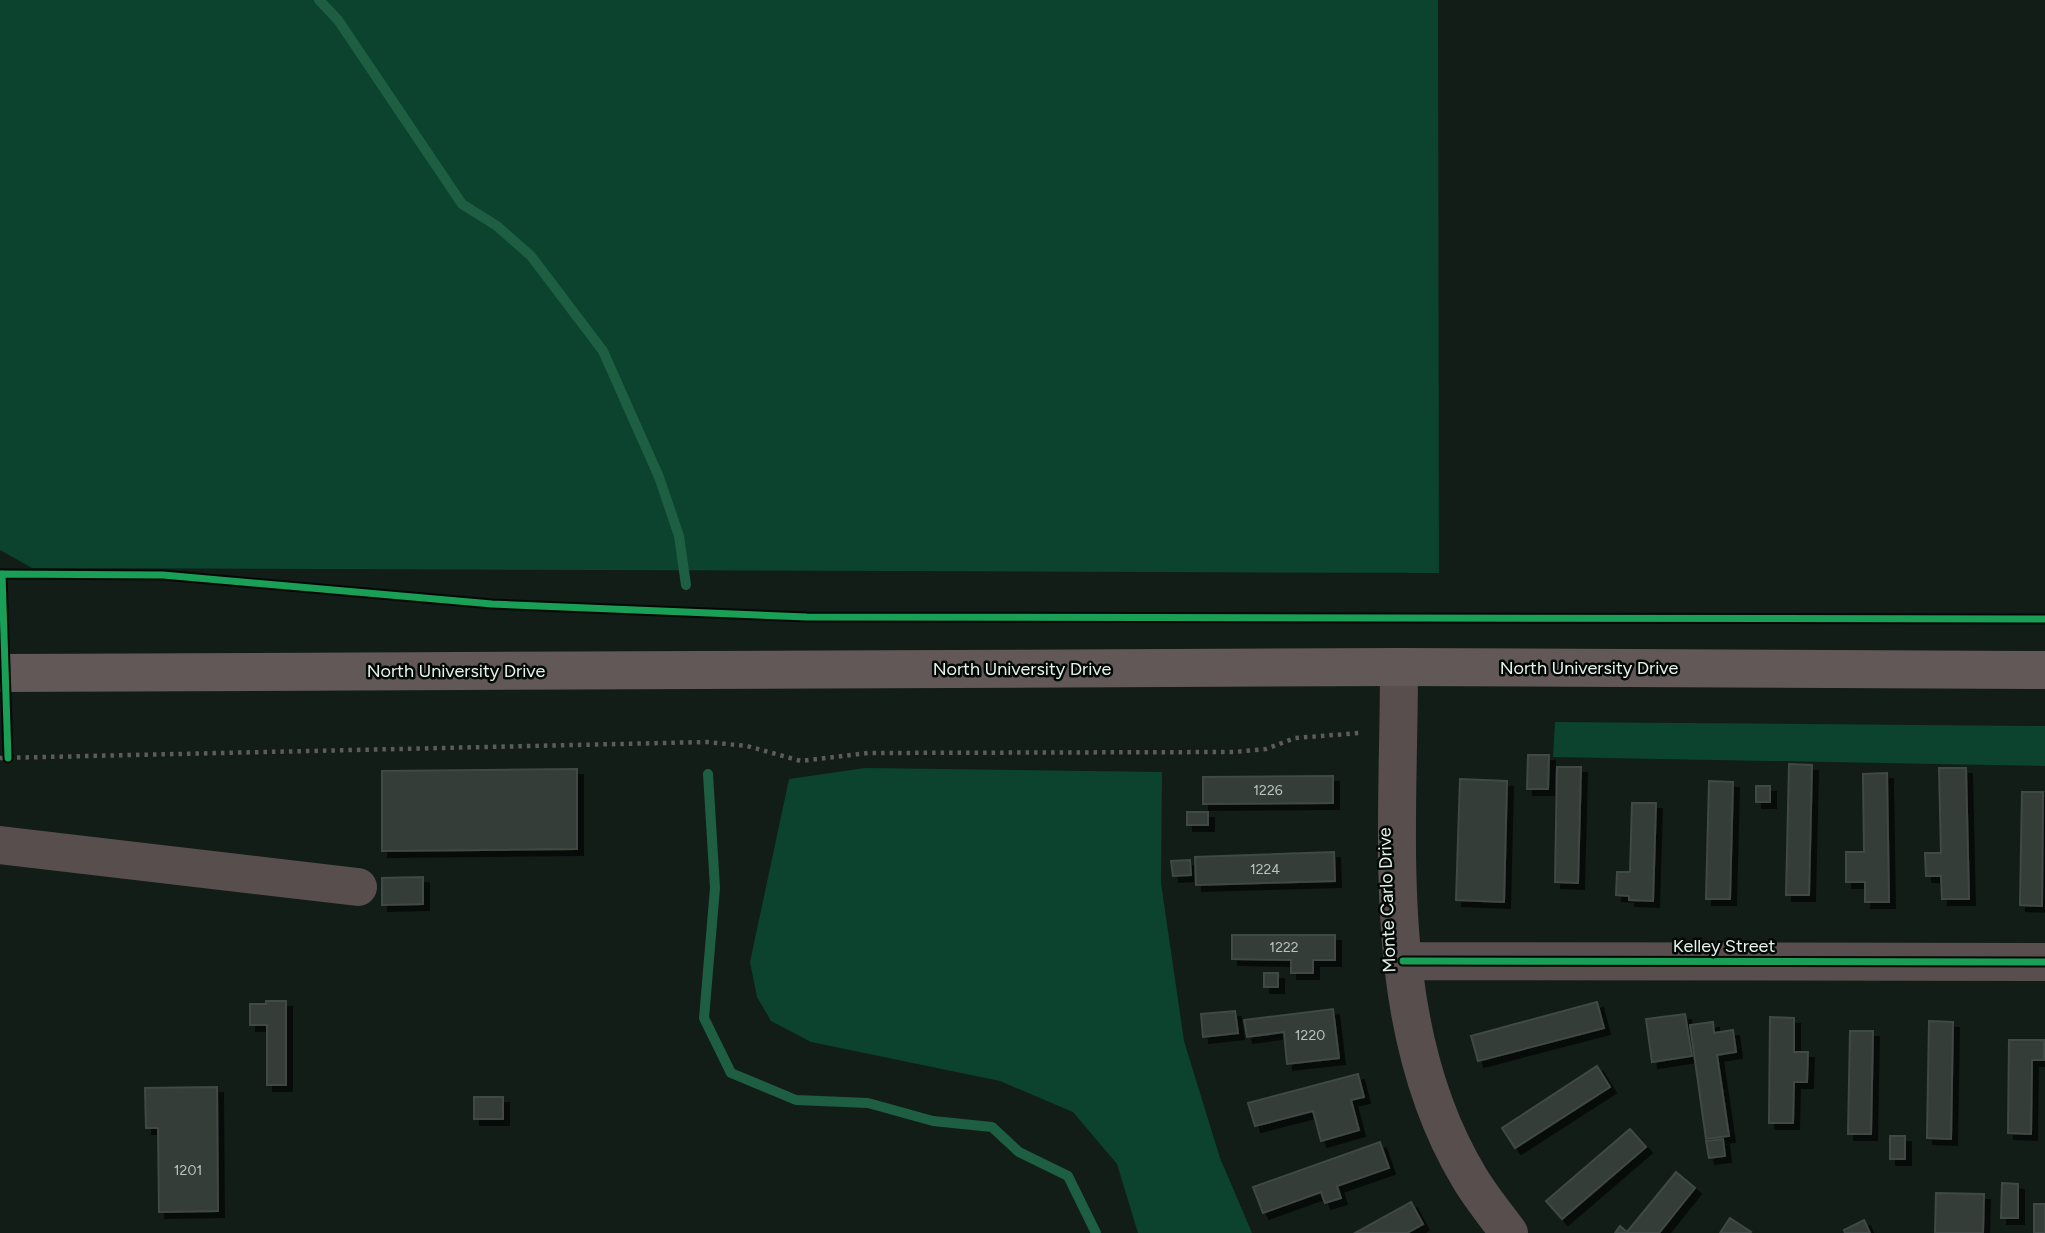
<svg xmlns="http://www.w3.org/2000/svg" width="2045" height="1233" viewBox="0 0 2045 1233" font-family="Figtree,sans-serif">
	<style>
		.green { fill: #0b432e }
		.lines { fill: none; stroke-linecap: round; stroke-linejoin: round }
		.stream { stroke: #1e5e43; stroke-width: 10 }
		.building { fill: #343c38; stroke: #404944; stroke-width: 2; filter: url(#shadow) }
		.path { stroke: #5e5c5b; stroke-width: 4.5; stroke-dasharray: 3.5 5; stroke-linecap: butt }
		.minor { stroke: #584e4e; stroke-width: 38 }
		.major { stroke: #625858; stroke-width: 38 }
		.cycleway-casing { stroke: #030906; stroke-width: 11 }
		.cycleway { stroke: #1a9f57; stroke-width: 7 }
		.labels { text-anchor: middle; stroke-width: 5; stroke-linejoin: round; paint-order: stroke }
		.number-label { font-size: 14px; fill: #bac4be }
		.street-label { font-size: 18px; fill: #e6f2eb; stroke: #030906 }
	</style>
	<defs>
		<filter id="shadow"><feDropShadow dx="6" dy="6" stdDeviation="0" flood-color="#0009"/></filter>
	</defs>
	<rect width="100%" height="100%" fill="#121d18"/>
	<path class="green" d="M0,0H1438L1439,573L32,568L0,550Z
		M1555,722L2045,726V766L1553,757Z
		M865,768L1162,772L1161,883L1184,1041L1220,1158L1252,1233H1138L1117,1164L1073,1112L1000,1081L811,1042L771,1021L757,997L750,962L789,779Z"/>
	<g class="lines">
		<path class="stream" d="M319,0L338,20L462,204L497,226L531,256L603,351L659,477L679,536L686,585
			M708,774L715,888L704,1018L731,1073L796,1100L868,1103L933,1121L992,1127L1019,1152L1068,1176L1096,1233"/>
	</g>
	<path class="building" d="M1528,755H1549L1548,789H1527Z
		M1789,764L1812,765L1809,895H1786Z
		M1557,767H1581L1578,883L1555,882Z
		M1939,768H1966L1969,899H1942L1941,876H1926L1925,853H1941Z
		M577,769V849L382,851V771Z
		M1887,773L1889,902H1865V882H1846V852H1864L1863,774Z
		M1333,776V803L1203,804V777Z
		M1460,779L1507,781L1504,902L1456,900Z
		M1709,781L1733,782L1730,899H1706Z
		M1756,786H1770V802H1756Z
		M2022,792H2043L2042,906L2020,905Z
		M1632,803H1656L1653,901L1629,900V896L1616,895L1617,872H1630Z
		M1187,812H1208V825H1187Z
		M1334,852L1335,881L1196,885L1195,857Z
		M1190,860L1191,875L1173,876L1171,861Z
		M423,877V904L382,905V878Z
		M1232,935H1335V960H1313V973H1291V960L1232,959Z
		M1264,973H1278V987H1264Z
		M266,1001H286V1085H267V1025H250V1004H266Z
		M1597,1002L1604,1028L1478,1061L1471,1036Z
		M1333,1009L1339,1058L1287,1064L1284,1032L1247,1037L1244,1020Z
		M1235,1011L1238,1033L1203,1037L1201,1014Z
		M1685,1014L1692,1056L1652,1062L1646,1019Z
		M1770,1017L1794,1018V1052H1808L1807,1082H1794L1793,1123H1769Z
		M1929,1021L1953,1022L1951,1139L1927,1138Z
		M1713,1022L1714,1033L1733,1030L1736,1052L1717,1055L1729,1136L1706,1139L1690,1025Z
		M1850,1031H1873L1871,1134H1848Z
		M2009,1040H2044V1060H2032L2031,1134L2008,1133Z
		M1597,1066L1610,1087L1515,1148L1502,1128Z
		M1358,1074L1364,1097L1351,1100L1359,1130L1321,1141L1313,1111L1255,1126L1248,1103Z
		M217,1087L218,1211L159,1212L158,1128H146L145,1088Z
		M474,1097H503V1119H474Z
		M1630,1129L1646,1147L1562,1219L1546,1201Z
		M1890,1136H1905V1159H1890Z
		M1723,1139L1725,1156L1709,1158L1706,1141Z
		M1380,1142L1389,1168L1337,1186L1341,1198L1325,1203L1321,1192L1263,1213L1253,1187Z
		M1676,1172L1695,1188L1659,1233H1615L1620,1226L1627,1232Z
		M2002,1183L2018,1184V1218H2001Z
		M1936,1193L1984,1194L1983,1233H1935Z
		M1411,1202L1423,1224L1407,1233H1355Z
		M2034,1204H2045V1233H2034Z
		M1730,1218L1751,1232L1750,1233H1720Z
		M1864,1220L1870,1233H1845L1844,1230Z"/>
	<g class="lines">
		<path class="path" d="M0,758L707,742L747,746L801,761L868,753L1234,752L1266,749L1295,738L1359,733"/>
		<path class="minor" d="M1399,667C1399,835 1378,1026 1469,1177C1480,1196 1495,1214 1509,1233
			M0,845L358,887
			M1403,961L2045,962"/>
		<path class="major" d="M0,673L1399,667L2045,670"/>
		<defs>
			<path id="cycleway" d="M0,574L163,575L492,604L807,617L2045,619
				M2,574L8,758
				M1403,961L2045,962"/>
		</defs>
		<use href="#cycleway" class="cycleway-casing"/>
		<use href="#cycleway" class="cycleway"/>
	</g>
	<g class="labels">
		<g class="number-label">
			<text x="1268" y="795">1226</text>
			<text x="1265" y="874">1224</text>
			<text x="1284" y="952">1222</text>
			<text x="1310" y="1040">1220</text>
			<text x="188" y="1175">1201</text>
		</g>
		<g class="street-label">
			<text x="1589" y="674">North University Drive</text>
			<text x="1022" y="675">North University Drive</text>
			<text x="456" y="677">North University Drive</text>
			<text transform="translate(1387 900) rotate(-92)" y="6">Monte Carlo Drive</text>
			<text x="1724" y="952">Kelley Street</text>
		</g>
	</g>
</svg>
